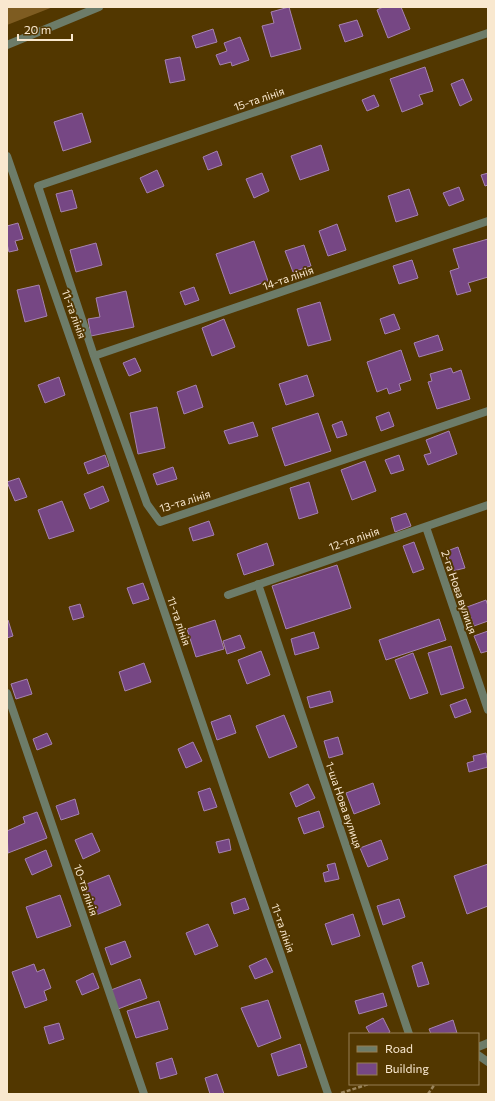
<svg xmlns="http://www.w3.org/2000/svg" width="495" height="1101" viewBox="0 0 495 1101" font-family="Commissioner,sans-serif">
	<style>
		.forest { fill: #7e5c21 }
		.building { fill: #764784; stroke: #a683b0 }
		.lines { fill: none; stroke-linecap: round; stroke-linejoin: round }
		.path { stroke: #9b855b; stroke-width: 2.5; stroke-dasharray: 4 2; stroke-linecap: butt }
		.street { stroke: #6d7c69; stroke-width: 8 }
		.labels { text-anchor: middle; stroke-width: 4; stroke-linejoin: round; paint-order: stroke }
		.street-label { font-size: 11px; fill: #f9e8cf; stroke: #523700 }
	</style>
	<rect width="100%" height="100%" fill="#523700"/>
	<path class="forest" d="M7,7H53L7,25Z"/>
	<path class="building" d="M289,7L301,49L271,57L262,26L274,23L271,12Z
		M383,7H401L410,29L388,38L377,10Z
		M357,20L363,36L345,42L339,25Z
		M213,29L217,42L196,48L192,36Z
		M240,37L249,60L232,66L231,62L220,65L216,55L227,51L224,43Z
		M180,57L185,80L170,83L165,60Z
		M425,67L433,91L419,95L423,104L402,112L390,79Z
		M463,79L472,100L460,106L451,84Z
		M374,95L379,106L367,111L362,100Z
		M82,113L91,142L63,151L54,122Z
		M321,145L329,170L300,180L291,156Z
		M217,151L222,165L208,170L203,157Z
		M157,170L164,186L147,193L140,178Z
		M262,173L269,191L254,198L246,179Z
		M488,173V185L485,186L481,175Z
		M459,187L464,200L449,206L443,193Z
		M409,189L418,215L396,222L388,196Z
		M72,190L77,208L61,212L56,194Z
		M18,223L23,239L15,241L18,250L9,252L7,244V226Z
		M337,224L346,250L328,256L319,231Z
		M488,239V277L468,283L471,291L457,295L450,271L459,268L453,249Z
		M254,241L268,281L230,294L216,254Z
		M96,243L102,265L76,272L70,250Z
		M304,245L311,266L293,272L285,251Z
		M412,260L418,278L399,284L393,266Z
		M39,285L47,316L25,322L17,290Z
		M194,287L199,300L185,305L180,292Z
		M126,291L134,327L91,336L88,319L100,317L96,298Z
		M320,302L331,340L308,346L297,309Z
		M394,314L400,329L385,334L380,319Z
		M224,319L235,347L212,356L202,328Z
		M438,335L443,350L419,357L414,343Z
		M401,350L411,380L399,384L401,390L389,394L387,388L377,392L367,362Z
		M135,358L141,371L129,376L123,363Z
		M451,368L453,373L461,370L470,399L437,409L428,382L432,381L430,374Z
		M307,375L314,396L286,405L279,384Z
		M59,377L65,395L45,403L38,385Z
		M196,385L203,407L184,414L177,392Z
		M157,407L165,448L138,454L130,413Z
		M389,412L394,426L381,431L376,417Z
		M318,413L331,451L285,466L272,428Z
		M342,421L347,435L337,438L332,425Z
		M253,422L258,436L229,444L224,431Z
		M449,431L457,454L428,465L424,455L431,453L426,440Z
		M105,455L109,466L88,474L84,463Z
		M399,455L404,470L391,474L385,460Z
		M365,461L376,491L352,500L341,470Z
		M173,467L177,479L157,485L153,474Z
		M19,478L27,497L15,501L7,482Z
		M309,482L318,513L299,519L290,488Z
		M103,486L109,501L90,509L84,494Z
		M62,501L74,531L49,539L38,510Z
		M406,513L411,526L395,532L391,518Z
		M209,521L214,535L193,541L189,528Z
		M414,542L424,569L413,573L403,546Z
		M267,543L274,565L244,575L237,554Z
		M458,547L465,568L453,571L447,551Z
		M337,565L351,608L286,629L272,586Z
		M143,583L149,599L133,604L127,588Z
		M486,600L488,606V621L474,626L467,607Z
		M80,604L84,617L73,620L69,607Z
		M439,619L446,640L386,660L379,640Z
		M8,620L13,636L7,638V621Z
		M215,620L224,649L196,657L187,629Z
		M488,631V651L481,653L474,636Z
		M314,632L319,648L295,655L291,639Z
		M240,635L245,648L227,654L223,641Z
		M451,646L464,688L441,695L428,653Z
		M261,651L270,675L247,684L238,660Z
		M413,653L428,693L410,699L395,660Z
		M144,663L151,682L125,691L119,672Z
		M27,679L32,694L16,699L11,684Z
		M330,691L333,702L310,708L307,697Z
		M466,699L471,712L455,718L450,705Z
		M230,715L236,733L217,740L211,722Z
		M284,715L297,747L269,758L256,726Z
		M47,733L52,744L37,750L33,739Z
		M338,737L343,754L329,758L324,741Z
		M193,742L202,761L186,768L178,749Z
		M486,753L488,767L469,772L467,763L474,761L473,756Z
		M373,783L380,804L354,814L346,793Z
		M308,784L315,798L296,807L290,793Z
		M210,788L217,807L204,811L198,792Z
		M75,799L79,814L61,820L56,806Z
		M319,811L324,827L304,834L298,818Z
		M37,812L47,838L8,853L7,831L25,823L23,817Z
		M92,833L100,851L83,859L75,840Z
		M229,839L231,850L219,853L216,842Z
		M381,840L388,859L368,867L360,848Z
		M46,850L52,866L32,875L25,859Z
		M335,863L339,879L325,882L323,873L329,871L327,865Z
		M488,864V906L467,914L454,876Z
		M109,875L121,905L96,915L84,885Z
		M60,895L71,926L37,938L26,907Z
		M245,898L249,909L234,914L231,903Z
		M399,899L405,917L383,925L377,906Z
		M353,914L360,936L332,945L325,924Z
		M208,924L218,946L195,955L186,933Z
		M125,941L131,957L111,965L105,948Z
		M266,958L273,972L255,979L249,966Z
		M422,962L429,984L418,987L412,966Z
		M34,964L37,972L44,969L51,988L44,991L47,1000L25,1008L12,972Z
		M93,973L99,988L82,995L76,981Z
		M140,979L147,998L118,1009L111,990Z
		M383,993L387,1006L359,1014L355,1001Z
		M268,1000L281,1038L258,1047L241,1008Z
		M159,1001L168,1029L136,1038L127,1011Z
		M383,1018L390,1032L387,1034H370L366,1027Z
		M453,1020L457,1033L431,1034L429,1029Z
		M59,1023L64,1039L49,1044L44,1027Z
		M300,1044L307,1067L278,1076L271,1054Z
		M172,1058L177,1074L160,1079L156,1063Z
		M217,1074L224,1094H210L205,1078Z"/>
	<g class="lines">
		<path class="path" d="M341,1093L369,1084
			M428,1094L435,1084"/>
		<path class="street" d="M488,33L38,186L94,356L147,504L160,522L488,411
			M7,45L99,7
			M7,156L137,531L328,1094
			M94,356L488,221
			M426,527L488,710
			M258,584L409,1034
			M228,595L488,505
			M7,693L144,1094
			M478,1047L488,1043
			M478,1055L488,1062"/>
	</g>
	<g class="labels">
		<g class="street-label">
			<text transform="translate(259 99) rotate(-19)" y="4">15-та лінія</text>
			<text transform="translate(288 278) rotate(-19)" y="4">14-та лінія</text>
			<text transform="translate(74 314) rotate(70)" y="4">11-та лінія</text>
			<text transform="translate(185 501) rotate(-17)" y="4">13-та лінія</text>
			<text transform="translate(354 539) rotate(-19)" y="4">12-та лінія</text>
			<text transform="translate(459 592) rotate(71)" y="4">2-га Нова вулиця</text>
			<text transform="translate(179 621) rotate(71)" y="4">11-та лінія</text>
			<text transform="translate(344 805) rotate(71)" y="4">1-ша Нова вулиця</text>
			<text transform="translate(86 890) rotate(71)" y="4">10-та лінія</text>
			<text transform="translate(283 928) rotate(71)" y="4">11-та лінія</text>
		</g>
	</g>
	<rect width="495" height="1101" fill="none" stroke="#f9e8cf" stroke-width="16"/>
	<rect x="349" y="1033" width="130" height="52" fill="#523700" stroke="#957e53"/>
	<rect x="357" y="1046" width="20" height="6" fill="#6d7c69" stroke="#957e53"/>
	<text x="385" y="1053" font-size="12" fill="#f9e8cf">Road</text>
	<rect x="357" y="1063" width="20" height="12" fill="#764784" stroke="#957e53"/>
	<text x="385" y="1073" font-size="12" fill="#f9e8cf">Building</text>
	<path d="M18 34v6h54v-6" fill="none" stroke="#f9e8cf" stroke-width="2"/>
	<text x="24" y="34" font-size="12" fill="#f9e8cf" stroke="#523700" stroke-width="3" paint-order="stroke">20 m</text>
</svg>
